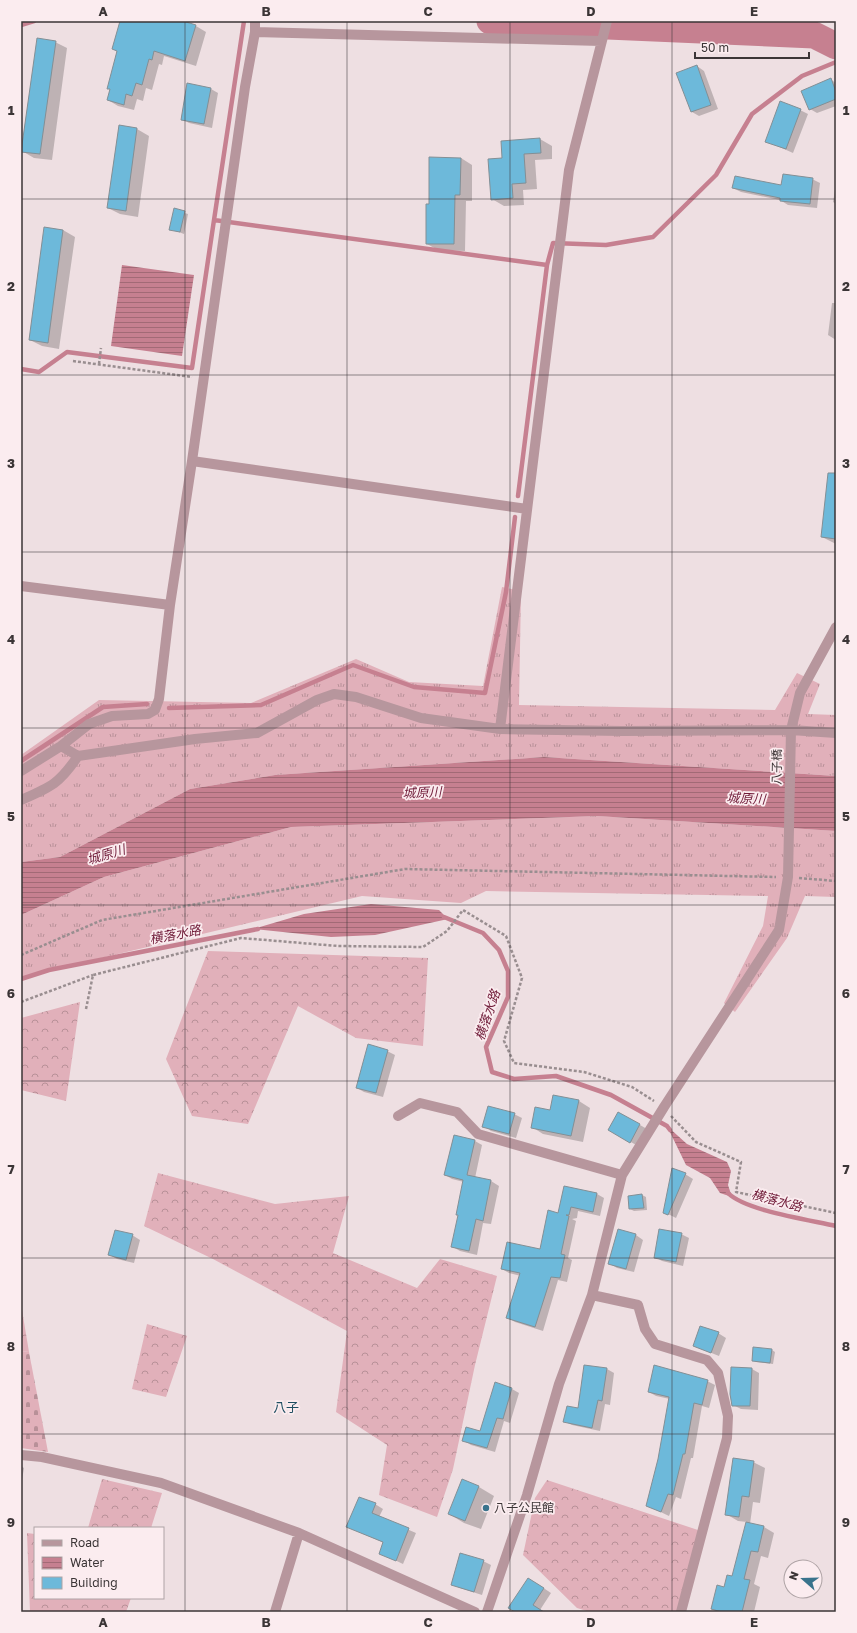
<svg xmlns="http://www.w3.org/2000/svg" width="857" height="1633" viewBox="0 0 857 1633" font-family="'Golos Text','Noto Sans JP',sans-serif">
	<style>
		.grass { fill: url(#grass-tufts) }
		.forest { fill: url(#forest-crowns) }
		.cemetery { fill: url(#cemetery-stones) }
		.water { fill: url(#water-rules) }
		.shadow { fill: #0003 }
		.lines { fill: none; stroke-linecap: round; stroke-linejoin: round }
		.stream { stroke: #c68090; stroke-width: 4.5 }
		.river { stroke: #c68090; stroke-width: 27 }
		.building { fill: #6db9da; stroke: #838f95 }
		.path { stroke: #998e90; stroke-width: 2.5; stroke-dasharray: 3 2; stroke-linecap: butt }
		.minor { stroke: #b7969d; stroke-width: 10 }
		.grid { fill: none; stroke: #3b3536; stroke-width: 1; stroke-opacity: 0.55 }
		.poi-dot { fill: #39738c; stroke: #fbecef; stroke-width: 1.5 }
		.labels { text-anchor: middle; stroke-width: 3.5; stroke-linejoin: round; paint-order: stroke }
		.street-label { font-size: 12px; fill: #3b3536; stroke: #fbecef }
		.poi-label { font-size: 12px; fill: #3b3536; stroke: #fbecef; text-anchor: start }
		.water-label { font-size: 13px; font-style: italic; fill: #701c39; stroke: #fbecef }
		.neighbourhood-label { font-size: 13px; fill: #1f4e61; stroke: #fbecef }
		.neatline { fill: none; stroke: #3b3536; stroke-width: 1.5 }
		.grid-label { font-size: 13px; text-anchor: middle; font-weight: bold; fill: #3b3536 }
	</style>
	<defs>
		<pattern id="grass-tufts" width="24" height="20" patternUnits="userSpaceOnUse"><rect width="24" height="20" fill="#e1b0ba"/><path d="M3 7l-1-3M5 7V3M7 7l1-3M15 17l-1-3M17 17v-4M19 17l1-3" fill="none" stroke="#b89098"/></pattern>
		<pattern id="forest-crowns" width="20" height="18" patternUnits="userSpaceOnUse"><rect width="20" height="18" fill="#e1b0ba"/><path d="M2 6a3 3 0 1 1 6 0M12 15a3 3 0 1 1 6 0" fill="none" stroke="#b89098"/></pattern>
		<pattern id="cemetery-stones" width="16" height="16" patternUnits="userSpaceOnUse"><rect width="16" height="16" fill="#e1b0ba"/><path d="M2 7V4a2 2 0 0 1 4 0v3zM10 15v-3a2 2 0 0 1 4 0v3z" fill="#b89098"/></pattern>
		<pattern id="water-rules" width="6" height="5" patternUnits="userSpaceOnUse"><rect width="6" height="5" fill="#c68090"/><path d="M0 2.5h6" fill="none" stroke="#a26a76"/></pattern>
	</defs>
	<rect width="100%" height="100%" fill="#eedfe2"/>
	<path class="grass" d="M502,587L521,591L519,705L775,710L797,673L820,684L808,714L836,715V776L544,757L275,775L190,789L60,857L21,862V755L99,700L251,703L356,659L409,682L483,686Z
		M597,816L836,831V897L805,896L787,938L735,1012L724,1003L763,926L768,896L486,891L461,903L362,896L21,977V915L104,877L291,827Z"/>
	<path class="forest" d="M208,951L428,958L423,1046L356,1038L298,1006L248,1124L192,1116L166,1059Z
		M80,1002L66,1101L21,1090V1018Z
		M158,1173L275,1204L349,1196L333,1253L417,1288L440,1259L497,1276L475,1365L453,1469L437,1517L379,1495L387,1445L336,1412L347,1331L213,1259L144,1226Z
		M21,1304L29,1352L21,1351Z
		M147,1324L187,1336L166,1397L132,1389Z
		M102,1479L162,1493L151,1528H88Z
		M547,1480L698,1530L681,1612H590L577,1608L523,1555L535,1498Z
		M27,1533L35,1534V1598H131L126,1612H30Z"/>
	<path class="cemetery" d="M21,1351L29,1352L48,1452L21,1448Z"/>
	<path class="water" d="M122,265L194,275L182,356L111,346Z
		M544,757L836,776V831L597,816L291,827L104,877L21,915V862L60,857L190,789L275,775Z
		M371,904L439,910L448,919L375,935L331,937L253,929L304,914Z
		M667,1126L687,1144L727,1162L731,1171L728,1185L732,1197L720,1193L710,1178L686,1165Z"/>
	<path class="shadow" d="M121,21H178L196,26L206,32L196,66L164,56L162,65L159,64L152,90L146,88L143,101L137,99L134,110L118,106L108,100L111,90L108,88L118,51Z
		M55,42L67,48L52,160L34,158L22,151Z
		M697,66L704,71L718,109L699,116L692,112Z
		M830,79L836,83V106L817,113L810,109Z
		M211,89L218,93L212,128L189,123L182,119Z
		M800,110L808,114L793,153L766,141Z
		M119,126L137,129L149,136L138,217L120,214L108,208Z
		M540,139L552,146V159L535,160L537,189L523,190L524,205L504,206L492,199L503,159Z
		M461,158L472,165V201H466L465,251L438,250L427,244L430,205Z
		M812,179L820,183L817,208L788,205L780,200L741,192L733,188L782,186Z
		M836,184V204L833,202Z
		M175,210L188,214L184,234L170,229Z
		M45,228L63,230L75,237L59,349L42,346L30,340Z
		M832,303H836V340L828,335Z
		M836,495V544L822,537Z
		M387,1051L395,1055L383,1097L364,1092L357,1088Z
		M554,1096L579,1101L590,1108L583,1142L543,1134L532,1127L551,1111Z
		M619,1113L647,1129L638,1146L609,1130Z
		M514,1114L522,1118L516,1138L491,1131L484,1126Z
		M454,1136L475,1141L482,1145L475,1178L491,1181L499,1186L491,1224L483,1223L477,1255L460,1251L453,1247L459,1216L457,1214L464,1182L452,1179L445,1175Z
		M685,1174L693,1179L676,1218L664,1212Z
		M565,1187L597,1194L604,1198L600,1216L578,1211L577,1218L572,1219L576,1221L568,1258L572,1260L567,1282L558,1280L543,1331L515,1322L508,1318L521,1276L509,1273L502,1269L541,1250L559,1214Z
		M642,1195L646,1197L647,1210L634,1211L630,1209L629,1197Z
		M681,1234L689,1238L683,1266L662,1261L655,1257Z
		M132,1235L140,1240L134,1263L117,1259L110,1255Z
		M636,1235L643,1240L634,1272L617,1268L609,1263Z
		M718,1333L726,1338L719,1356L694,1346Z
		M772,1350L775,1352L773,1364L756,1362L753,1360Z
		M607,1369L614,1373L610,1405L605,1404L600,1431L572,1425L564,1421L579,1409Z
		M752,1369L759,1373L758,1410L741,1409L733,1405Z
		M707,1381L715,1385L709,1408L702,1406L693,1458H691L681,1499L676,1497L669,1516L648,1506L659,1459L670,1399L656,1396L649,1392Z
		M512,1389L519,1393L510,1423L504,1421L495,1452L471,1445L463,1440L480,1433Z
		M753,1462L765,1468L760,1503L753,1502L750,1524L764,1527L774,1533L768,1558L761,1556L754,1584L760,1587L754,1612H718L712,1609L733,1577L747,1522L738,1521L726,1514Z
		M21,1466L24,1468L22,1480L21,1479Z
		M462,1481L479,1487L494,1496L481,1529L464,1523L449,1514Z
		M375,1504L383,1509L379,1517L416,1533L403,1564L380,1553L384,1543L348,1527Z
		M483,1561L491,1565L482,1595L460,1588L452,1584Z
		M536,1583L551,1593L540,1610L543,1612H517Z"/>
	<g class="lines">
		<path class="stream" d="M21,25L34,21
			M214,220L244,21
			M21,369L39,372L67,352L192,368L214,220L547,265L553,243L606,245L653,237L716,175L752,114L802,76L836,62
			M518,496L547,265
			M169,708L261,705L353,665L414,687L485,693L506,592L515,517
			M21,761L103,707L147,704
			M444,917L483,933L499,950L508,971V997L486,1047L492,1072L514,1079L556,1076L611,1095L667,1126L670,1130
			M21,979L49,970L258,929
			M728,1193C746,1211 810,1220 836,1226"/>
		<path class="river" d="M490,21L814,35L836,46"/>
	</g>
	<path class="building" d="M120,21H183L196,25L185,61L154,51L152,60L149,59L142,85L136,83L132,96L126,94L124,105L107,100L110,89H107L117,51L112,49Z
		M37,38L56,41L40,154L21,152Z
		M697,65L711,105L691,112L676,73Z
		M831,78L836,92V99L809,110L801,91Z
		M187,83L211,88L204,124L181,120Z
		M780,101L801,109L786,149L765,142Z
		M119,125L137,128L126,211L107,208Z
		M540,138L541,153L524,154L526,183L512,184L513,198L491,200L488,159L502,158L501,141Z
		M429,157L461,158L460,195H455L454,244H426V204H429Z
		M783,174L813,178L810,204L780,201V198L732,188L735,176L781,185Z
		M174,208L185,211L180,232L169,230Z
		M44,227L63,230L48,343L29,340Z
		M828,473H836V539L821,537Z
		M368,1044L388,1050L376,1093L356,1088Z
		M553,1095L579,1100L571,1136L531,1128L535,1107L550,1110Z
		M488,1106L515,1113L509,1134L482,1127Z
		M618,1112L640,1124L630,1143L608,1130Z
		M454,1135L475,1140L467,1175L491,1180L483,1221L476,1219L469,1251L451,1247L458,1215H456L463,1180L444,1175Z
		M672,1168L686,1173L668,1215L663,1213Z
		M564,1186L597,1193L593,1212L571,1207L569,1215H566L569,1216L561,1254L565,1255L560,1278L551,1277L535,1327L506,1318L520,1273L501,1269L507,1242L540,1249L548,1210L558,1213Z
		M642,1194L644,1208L629,1209L628,1196Z
		M618,1229L636,1234L626,1269L608,1264Z
		M659,1229L682,1233L676,1262L654,1258Z
		M115,1230L133,1234L126,1260L108,1255Z
		M700,1326L719,1332L711,1353L693,1346Z
		M753,1347L772,1349L770,1363L752,1361Z
		M584,1365L607,1368L602,1401L598,1400L592,1428L563,1422L567,1406L578,1408Z
		M654,1365L708,1380L702,1405L694,1403L685,1454H683L673,1495L668,1494L661,1512L646,1506L658,1459L669,1397L648,1392Z
		M731,1367L752,1368L750,1406H732L730,1394Z
		M495,1382L512,1388L503,1419L497,1418L487,1448L462,1441L466,1427L480,1431Z
		M733,1458L754,1461L749,1497L742,1496L739,1517L725,1515Z
		M462,1479L479,1486L465,1521L448,1514Z
		M359,1497L376,1503L372,1513L409,1528L396,1561L379,1554L383,1542L346,1527Z
		M746,1522L764,1526L758,1552L751,1551L744,1579L750,1580L742,1612H722L711,1609L717,1585L724,1587L727,1575L732,1576Z
		M460,1553L484,1560L474,1592L451,1585Z
		M528,1578L544,1588L533,1605L544,1612H515L508,1608Z"/>
	<g class="lines">
		<path class="path" d="M73,361L192,377
			M99,364L101,348
			M799,878L836,881
			M21,955L102,920L405,869L776,877
			M21,1002L93,975
			M86,1009L93,975L241,938L338,946L423,947L447,931L463,910L506,936L522,978L504,1041L514,1063L584,1072L632,1087L654,1101
			M671,1116L696,1142L741,1162L736,1192L836,1213"/>
		<path class="minor" d="M255,32L601,41
			M192,461L527,509
			M21,586L170,605
			M500,729L569,170L607,21
			M61,746L78,756
			M21,771L61,746L89,724L112,716L148,714L155,710L159,699L170,605L192,461L245,87L255,32V21
			M21,800C51,787 59,784 78,756L195,739L257,733L317,700L334,694L356,697L421,718L500,729L622,731L791,730L836,733
			M398,1116L420,1103L457,1112L478,1134L622,1175
			M592,1295L638,1305L645,1329L655,1344L707,1360L718,1373L728,1416L727,1438L681,1612
			M21,1455L42,1457L161,1483L299,1533L475,1612
			M275,1612L299,1533
			M487,1612L527,1495L559,1384L592,1295L622,1175L664,1107L779,930L788,877L791,730L800,693L836,627"/>
	</g>
	<path class="grid" d="M185,21V1612M347,21V1612M510,21V1612M672,21V1612M21,199H836M21,375H836M21,552H836M21,728H836M21,905H836M21,1081H836M21,1258H836M21,1434H836"/>
	<circle class="poi-dot" cx="486" cy="1508" r="4"/>
	<g class="labels">
		<g class="street-label">
			<text transform="translate(777 767) rotate(-89)" y="4">八子橋</text>
		</g>
		<g class="poi-label">
			<text x="494" y="1512">八子公民館</text>
		</g>
		<g class="water-label">
			<text transform="translate(422 792) rotate(-2)" y="5">城原川</text>
			<text transform="translate(746 798) rotate(3)" y="5">城原川</text>
			<text transform="translate(106 854) rotate(-17)" y="5">城原川</text>
			<text transform="translate(175 934) rotate(-11)" y="5">横落水路</text>
			<text transform="translate(487 1015) rotate(-71)" y="5">横落水路</text>
			<text transform="translate(777 1200) rotate(15)" y="5">横落水路</text>
		</g>
		<g class="neighbourhood-label">
			<text x="286" y="1412">八子</text>
		</g>
	</g>
	<rect width="857" height="1633" fill="none" stroke="#fbecef" stroke-width="44"/>
	<rect x="34" y="1527" width="130" height="72" fill="#fbecef" stroke="#aea3a5"/>
	<rect x="42" y="1540" width="20" height="6" fill="#b7969d" stroke="#aea3a5"/>
	<text x="70" y="1547" font-size="12" fill="#3b3536">Road</text>
	<rect x="42" y="1557" width="20" height="12" fill="url(#water-rules)" stroke="#aea3a5"/>
	<text x="70" y="1567" font-size="12" fill="#3b3536">Water</text>
	<rect x="42" y="1577" width="20" height="12" fill="#6db9da" stroke="#aea3a5"/>
	<text x="70" y="1587" font-size="12" fill="#3b3536">Building</text>
	<g transform="translate(803 1579) rotate(290)"><circle r="19" fill="#fbecef" stroke="#aea3a5"/>
	<path d="M0-3L7 15L0 10L-7 15Z" fill="#39738c"/>
	<text y="-6" font-size="11" font-weight="bold" text-anchor="middle" fill="#3b3536">N</text>
	</g>
	<path d="M695 52v6h114v-6" fill="none" stroke="#3b3536" stroke-width="2"/>
	<text x="701" y="52" font-size="12" fill="#3b3536" stroke="#fbecef" stroke-width="3" paint-order="stroke">50 m</text>
	<rect x="22" y="22" width="813" height="1589" class="neatline"/>
	<g class="grid-label">
		<text x="103" y="16">A</text>
		<text x="266" y="16">B</text>
		<text x="428" y="16">C</text>
		<text x="591" y="16">D</text>
		<text x="754" y="16">E</text>
		<text x="11" y="115">1</text>
		<text x="846" y="115">1</text>
		<text x="11" y="291">2</text>
		<text x="846" y="291">2</text>
		<text x="11" y="468">3</text>
		<text x="846" y="468">3</text>
		<text x="11" y="644">4</text>
		<text x="846" y="644">4</text>
		<text x="11" y="821">5</text>
		<text x="846" y="821">5</text>
		<text x="11" y="998">6</text>
		<text x="846" y="998">6</text>
		<text x="11" y="1174">7</text>
		<text x="846" y="1174">7</text>
		<text x="11" y="1351">8</text>
		<text x="846" y="1351">8</text>
		<text x="11" y="1527">9</text>
		<text x="846" y="1527">9</text>
		<text x="103" y="1627">A</text>
		<text x="266" y="1627">B</text>
		<text x="428" y="1627">C</text>
		<text x="591" y="1627">D</text>
		<text x="754" y="1627">E</text>
	</g>
</svg>
